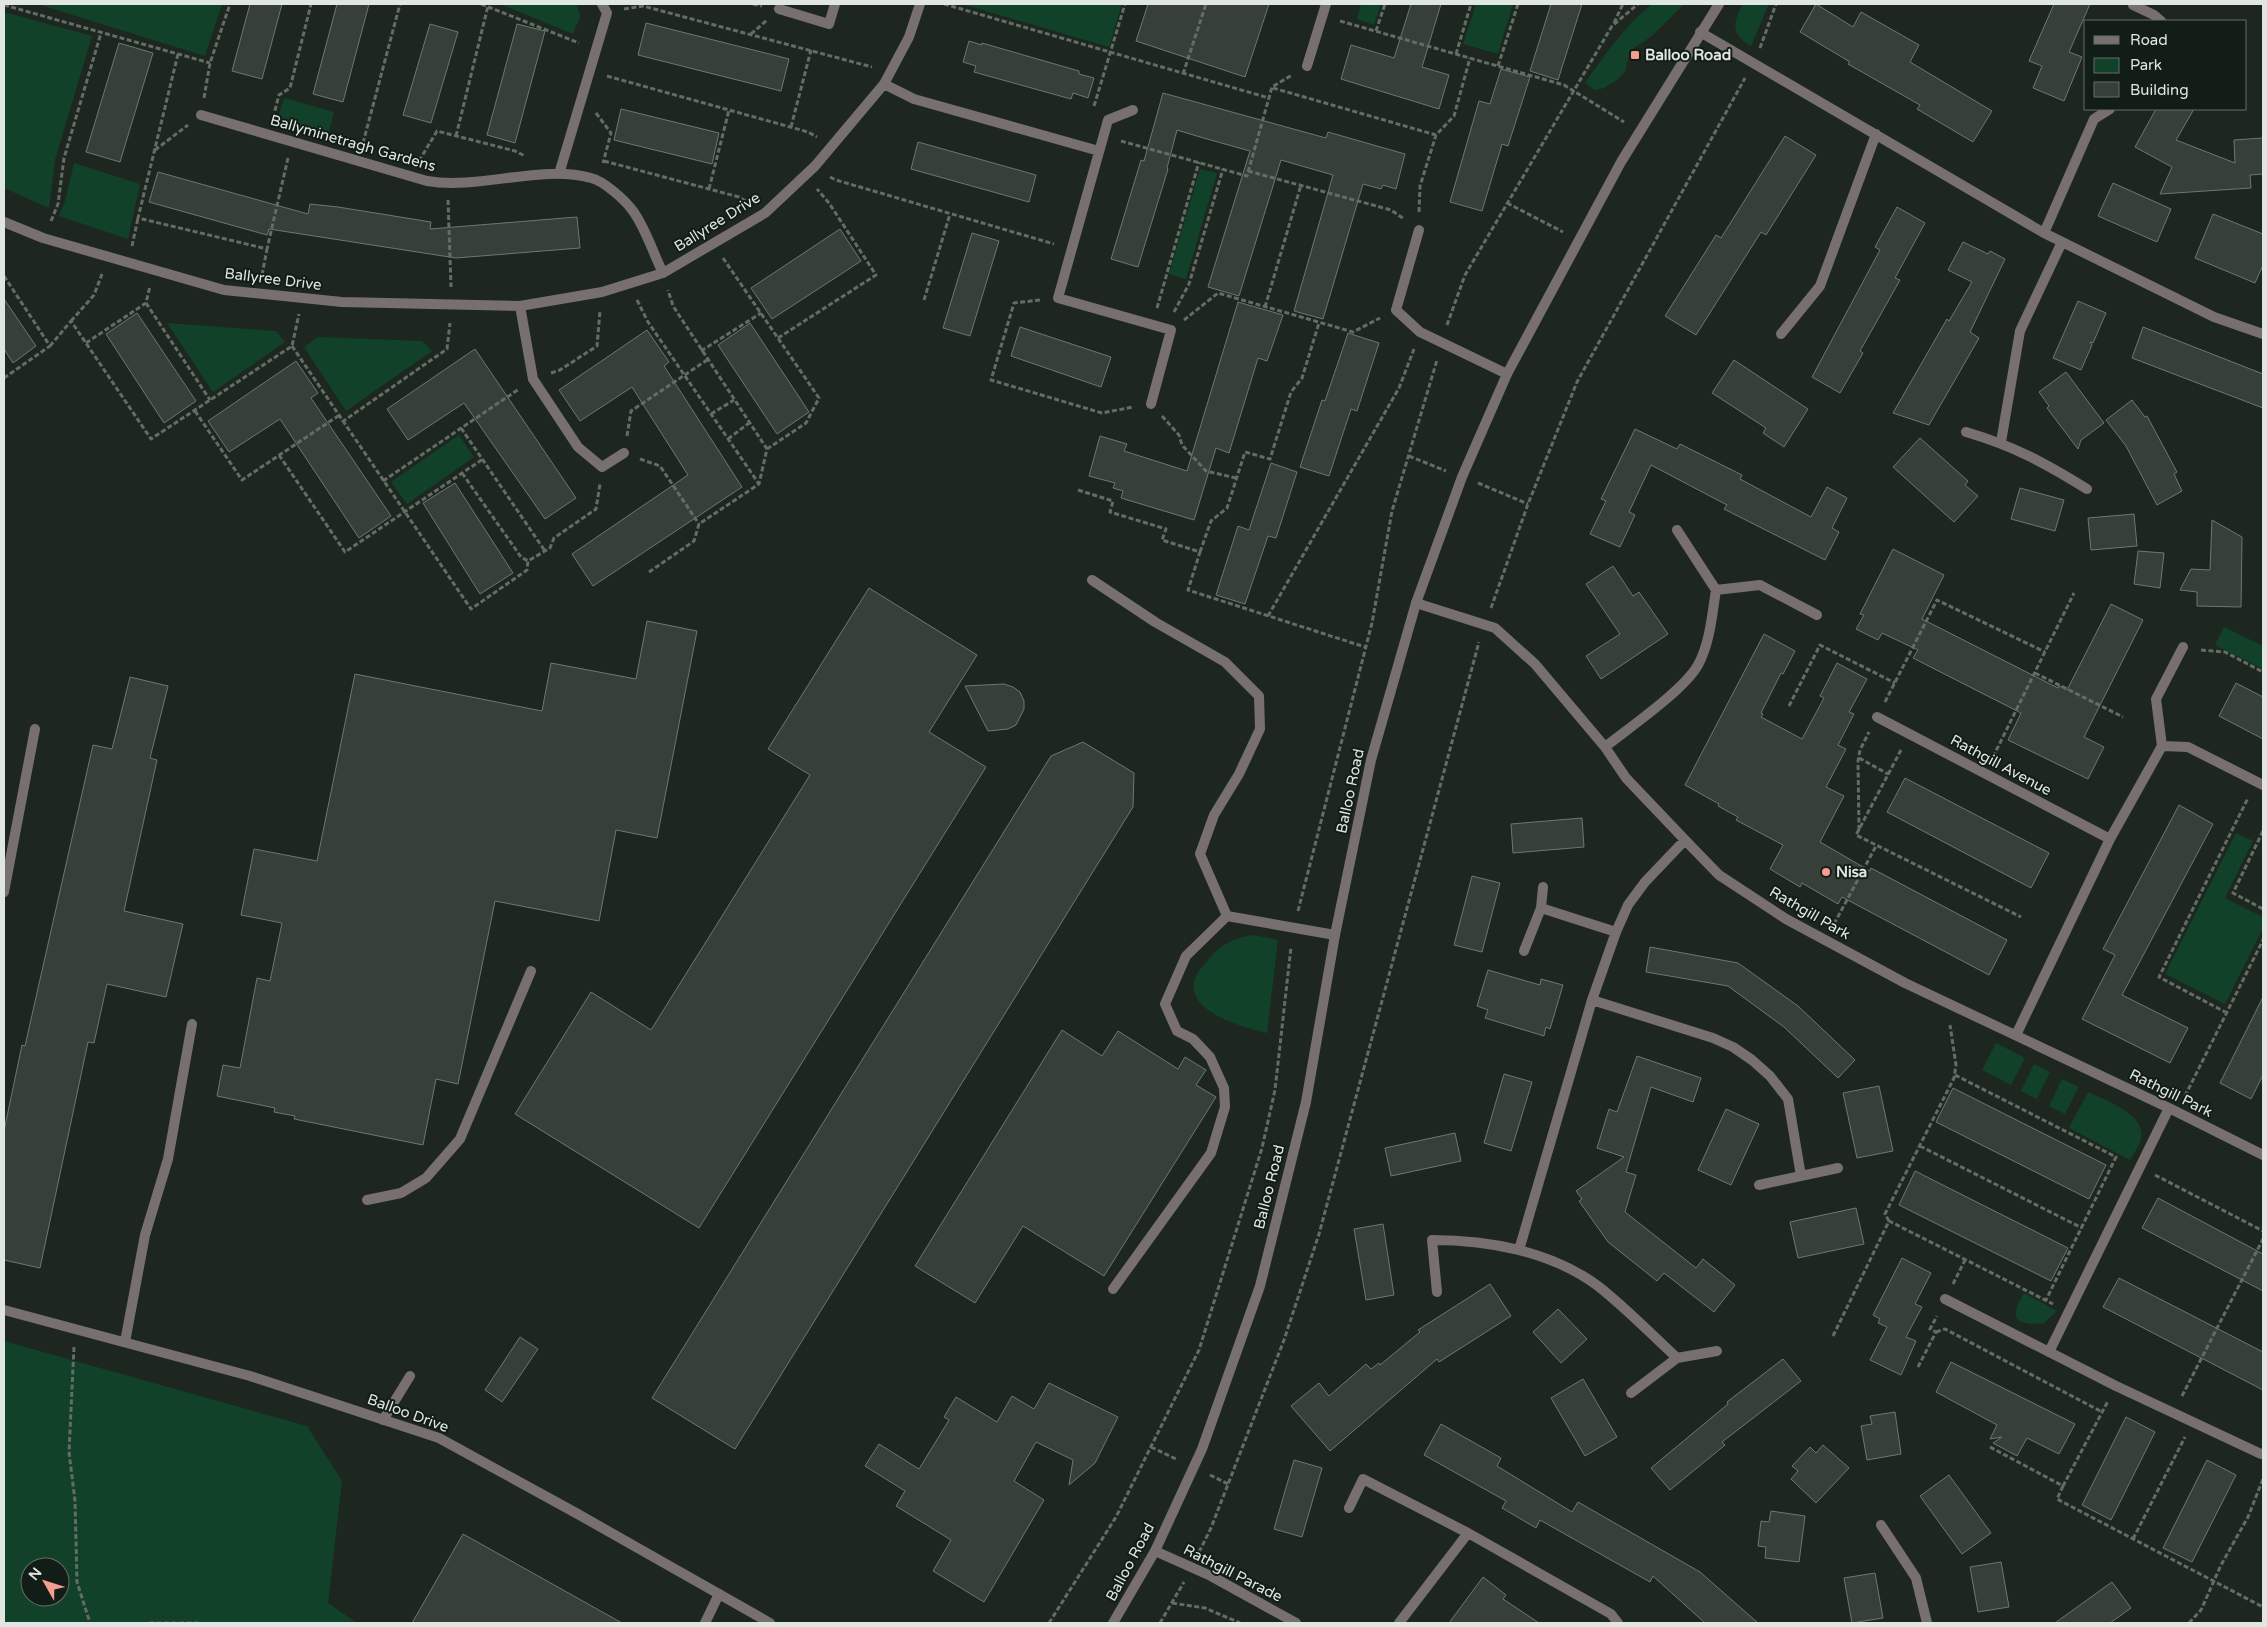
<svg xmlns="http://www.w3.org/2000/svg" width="2267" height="1627" viewBox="0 0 2267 1627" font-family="'Varela Round',sans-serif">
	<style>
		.green { fill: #114128; fill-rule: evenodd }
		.building { fill: #364039; stroke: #6c7870 }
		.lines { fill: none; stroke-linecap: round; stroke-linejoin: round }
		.path { stroke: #646c66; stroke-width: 3; stroke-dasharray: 5 2.5; stroke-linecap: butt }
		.service { stroke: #77706f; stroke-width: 10 }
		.minor { stroke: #77706f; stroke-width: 10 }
		.tertiary { stroke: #77706f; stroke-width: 10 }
		.poi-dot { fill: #f59d90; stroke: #131d17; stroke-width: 2 }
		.labels { text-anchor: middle; stroke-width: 4; stroke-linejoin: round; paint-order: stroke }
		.poi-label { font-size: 15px; font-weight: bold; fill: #e0e6e2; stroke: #131d17; text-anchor: start }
		.street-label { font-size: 15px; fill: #e0e6e2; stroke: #131d17 }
	</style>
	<rect width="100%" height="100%" fill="#1d2720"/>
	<path class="green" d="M37,4H222L205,56Z
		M500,4H577L580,17L573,34Z
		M962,4H1122L1109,47Z
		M1361,4H1381L1374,25L1357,19Z
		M1476,4H1513L1498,54L1463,44Z
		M1652,4H1684L1653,35L1634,48L1628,59L1625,72L1617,80L1604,88L1595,90L1585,83C1605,54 1625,26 1652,4Z
		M1743,4H1769L1751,46C1730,34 1733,22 1743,4Z
		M4,12L92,36L55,160L49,208L4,188Z
		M284,98L334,112L328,136L277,122Z
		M74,163L140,184L128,239L59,216L65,201Z
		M1200,169L1217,173L1186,279L1169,274Z
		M167,323L276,331L285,342L213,392Z
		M318,337L422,341L432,351L346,411L304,347Z
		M459,435L474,457L407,504L391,482Z
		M2224,627L2263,646V669L2215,645Z
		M2236,833L2253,841L2225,898L2263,917V928L2225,1004L2165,974Z
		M1254,935L1278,940L1267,1033C1246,1028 1188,1013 1194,982C1196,973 1202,967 1208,960C1221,944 1234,938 1254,935Z
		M1996,1043L2025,1058L2011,1085L1982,1070Z
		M2034,1064L2050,1072L2037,1099L2021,1091Z
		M2062,1079L2079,1087L2065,1114L2049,1106Z
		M2088,1092C2106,1101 2146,1114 2141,1138C2140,1145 2134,1153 2130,1160L2069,1128Z
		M2024,1293L2057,1311L2044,1323C2036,1324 2014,1326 2016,1312C2016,1306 2022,1298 2024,1293Z
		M4,1341L307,1426L342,1481L328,1603L357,1623H4ZM30,1567H60V1597H30Z"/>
	<path class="building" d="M250,4H282L262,79L232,71Z
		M337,4H369L343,102L313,94Z
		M1148,4H1269L1245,77L1136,41Z
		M1411,4H1441L1422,67L1449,75L1439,109L1341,79L1351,45L1394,58Z
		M1551,4H1582L1558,80L1530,71Z
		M1816,4L1853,27L1861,12L1919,45L1910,62L1992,111L1973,142L1917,109L1920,105L1848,64L1850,62L1800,32Z
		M2054,4H2090L2069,52L2082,57L2064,101L2033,88L2042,66L2029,61Z
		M646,23L789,59L781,91L638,55Z
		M430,24L458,32L431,123L403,115Z
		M517,24L545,31L515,143L487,135Z
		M969,41L982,45V43L1079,71V74L1094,78L1088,98L1073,93L1071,99L974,72L976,66L963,62Z
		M119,43L153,53L120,162L86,152Z
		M1501,69L1530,77L1508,146L1502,144L1482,211L1450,202L1479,101L1490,104Z
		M1163,93L1326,138L1328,132L1405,154L1396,189L1383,185L1381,189L1363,184L1323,319L1294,311L1333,175L1281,160L1239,296L1208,287L1250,151L1200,137L1177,130L1167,168L1168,169L1138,267L1111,259L1141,160L1144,161Z
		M621,109L719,133L712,164L614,140Z
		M2156,109H2194L2176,140L2235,163L2234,140L2263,138V174L2250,175L2251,188L2160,194L2172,167L2135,147Z
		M1785,136L1816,155L1766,235L1761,232L1696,335L1665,316L1716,235L1721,238Z
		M918,142L1036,175L1029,202L911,169Z
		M158,172L308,214L310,204L338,207L431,222L430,229L577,217L580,248L456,258L269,229L267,235L149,202Z
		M2113,183L2171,209L2157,242L2098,216Z
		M1897,207L1925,223L1895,278L1900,280L1860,351L1863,353L1840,393L1812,377L1880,250L1875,247Z
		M2213,214L2263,234V265L2255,283L2195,258Z
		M840,229L861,261L772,319L751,288Z
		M972,233L999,241L970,336L943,328Z
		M1963,242L1988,254L1990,251L2005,259L1970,332L1979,338L1929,425L1893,413L1947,319L1949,321L1972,282L1948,270Z
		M4,299L36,346L13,363L4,349Z
		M2078,301L2106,313L2093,343L2090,342L2092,345L2081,370L2053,358Z
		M1238,302L1283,315L1267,361L1258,358L1229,453L1216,448L1194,520L1121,498L1123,491L1113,488L1115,483L1089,476L1100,436L1127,444L1124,451L1187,471Z
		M137,313L196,401L164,423L106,334Z
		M750,323L809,412L777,434L718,345Z
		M1020,327L1111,357L1101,387L1011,356Z
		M2143,327L2263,374V408L2132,358Z
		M647,330L669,362L664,366L742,487L593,586L572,554L688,475L632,387L580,421L559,390Z
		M1348,333L1379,343L1357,411L1351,409L1329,476L1300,467L1322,400L1325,401Z
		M475,349L576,498L545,519L464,403L408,440L387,409Z
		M1734,360L1808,409L1784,447L1763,433L1766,428L1712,393Z
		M296,361L318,393L311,398L391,516L359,538L280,419L229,452L208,421Z
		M2066,372L2104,423L2081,440L2078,449L2047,408L2049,406L2039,392Z
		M2132,400L2145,417L2147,416L2177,472L2174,474L2182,491L2157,505L2126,446L2106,420Z
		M1635,429L1677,449L1680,444L1742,475L1740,479L1811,517L1827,487L1847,498L1832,528L1839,532L1825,560L1724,509L1727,505L1651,465L1629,512L1635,515L1620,547L1590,534L1606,501L1601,499Z
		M1920,438L1968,481L1965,485L1978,496L1954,522L1893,467Z
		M1271,463L1297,472L1276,538L1268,536L1245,604L1216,595L1238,526L1249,530Z
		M455,483L513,573L480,594L423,503Z
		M2020,488L2064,500L2055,531L2011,519Z
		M2134,514L2137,546L2091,550L2088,518Z
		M2212,520L2242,537L2241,607L2197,606V592L2180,590L2191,569L2210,570Z
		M1893,549L1944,575L1922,619L2058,688L2060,686L2067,690L2111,604L2143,620L2084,737L2104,747L2088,779L2008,740L2021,713L1913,658L1918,650L1882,633L1878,640L1856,629L1864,615L1860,614Z
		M2138,551L2164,553L2160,588L2134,584Z
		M1613,566L1633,596L1639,592L1668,634L1601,679L1586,656L1620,634L1586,584Z
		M869,588L977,655L929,732L986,767L699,1228L515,1114L591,992L651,1030L810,775L768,749Z
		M647,621L697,631L657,838L616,830L599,921L495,901L458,1084L436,1079L423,1145L294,1119L295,1116L274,1112L275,1108L217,1096L223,1065L240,1068L257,978L270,981L282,923L241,915L254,849L317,861L355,674L542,711L551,663L636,679Z
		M1764,634L1795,651L1783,674L1781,673L1761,713L1763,714L1761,717L1802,739L1824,698L1820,696L1837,663L1867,679L1849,712L1854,714L1838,745L1846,749L1826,787L1844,796L1820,842L1870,871L1871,868L2007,940L1989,975L1842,897L1838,904L1802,883L1800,887L1770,869L1783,845L1736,820L1738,817L1718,806L1719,804L1685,785Z
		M130,677L168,686L150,758L157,760L124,911L183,924L166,997L107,984L94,1043L88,1042L40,1268L4,1260V1131L22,1045L25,1046L93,745L112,749Z
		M2236,683L2263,697V739L2219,716Z
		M1004,684L1013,687L1020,692L1024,701V709L1016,725L1008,729L988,731L965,686Z
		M1083,742L1134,773L1133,807L735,1449L652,1398L1051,756Z
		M1905,778L2049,853L2031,888L1887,812Z
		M2179,805L2213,824L2122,995L2188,1028L2170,1063L2082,1019L2115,955L2103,949Z
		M1582,818L1584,847L1513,853L1511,824Z
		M1472,876L1500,883L1482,952L1454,945Z
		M1650,947L1738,963L1798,1006L1855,1060L1838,1078L1784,1027L1728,986L1646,972Z
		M1488,970L1540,985L1541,979L1563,985L1550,1029L1546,1027L1544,1036L1485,1018L1488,1010L1477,1006Z
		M2263,997V1075L2251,1099L2220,1083Z
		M1062,1030L1102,1056L1118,1031L1178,1069L1185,1057L1206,1070L1196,1085L1216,1097L1104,1276L1023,1226L975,1303L915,1266Z
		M1637,1056L1701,1078L1693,1102L1651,1087L1626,1172L1636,1175L1625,1212L1696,1268L1703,1259L1735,1285L1714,1312L1664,1273L1657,1281L1608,1242L1579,1201L1582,1199L1576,1191L1624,1157L1597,1148L1609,1109L1617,1112Z
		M1504,1074L1532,1082L1511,1151L1484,1143Z
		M1879,1086L1893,1151L1857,1158L1843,1093Z
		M1953,1088L2106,1165L2089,1199L1936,1122Z
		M1726,1109L1759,1124L1731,1185L1698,1170Z
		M1455,1133L1461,1161L1391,1176L1385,1148Z
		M1915,1171L2068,1248L2051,1281L1899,1205Z
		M2158,1198L2263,1254V1291L2142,1228Z
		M1856,1208L1864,1244L1798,1258L1790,1222Z
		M1383,1224L1394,1295L1366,1300L1354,1229Z
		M1902,1258L1931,1273L1915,1304L1922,1307L1906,1337L1916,1341L1901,1375L1870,1360L1887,1327L1878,1323L1880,1319L1873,1315Z
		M2119,1278L2263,1352V1390L2103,1307Z
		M1490,1284L1511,1316L1439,1362L1437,1359L1330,1451L1291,1406L1319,1383L1329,1396L1366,1364L1371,1369L1379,1363L1380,1365L1420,1332L1418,1330Z
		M1558,1309L1587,1339L1561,1363L1533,1332Z
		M520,1337L538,1349L502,1402L485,1390Z
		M1783,1359L1801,1381L1722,1442L1725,1445L1670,1490L1651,1468L1728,1404L1727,1402Z
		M1951,1362L2075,1424L2059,1454L2027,1438L2017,1456L1993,1443L2002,1437L1990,1439L1997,1425L1936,1392Z
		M1583,1379L1617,1437L1585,1456L1551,1398Z
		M1049,1383L1118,1417L1095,1463L1069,1485L1073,1460L1036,1442L1014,1481L1044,1500L984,1602L933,1571L951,1540L896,1506L905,1491L865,1466L879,1444L919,1469L949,1420L944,1417L956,1397L997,1422L1012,1396L1034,1409Z
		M1895,1412L1901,1454L1867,1460L1861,1426L1872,1424L1870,1416Z
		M2126,1417L2155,1432L2111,1520L2082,1505Z
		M1441,1424L1501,1458L1497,1466L1572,1512L1578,1502L1700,1572L1758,1623H1705L1653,1576L1650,1582L1540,1520L1536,1528L1502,1508L1506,1501L1424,1455Z
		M1823,1445L1849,1468L1816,1503L1791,1479L1798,1471L1792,1466L1810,1447L1816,1453Z
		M1294,1460L1322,1468L1302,1537L1274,1529Z
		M2207,1460L2236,1475L2192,1562L2163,1548Z
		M1949,1475L1991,1533L1962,1554L1920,1496Z
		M1771,1511L1805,1516L1799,1562L1765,1558L1766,1547L1758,1546L1761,1521L1769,1522Z
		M463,1534L622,1623H412Z
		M2001,1562L2009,1607L1978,1612L1970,1567Z
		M1875,1573L1883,1618L1852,1623L1844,1578Z
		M1483,1577L1506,1595L1503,1599L1539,1623H1449Z
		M2112,1582L2131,1608L2110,1623H2055Z"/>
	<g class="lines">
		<path class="path" d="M481,4L579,43
			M753,4L762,6
			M944,4L1269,98
			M4,5L210,63
			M624,9L643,6L872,67
			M1340,21L1564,85L1624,122
			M1614,23L1623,4
			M1376,31L1385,4
			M751,34L767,20
			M1760,48L1776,4
			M178,54L138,218L267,249L288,158
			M1456,54L1471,4
			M1498,66L1518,4
			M1183,74L1206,4
			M607,76L808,132L817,137
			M1273,88L1436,135
			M204,98L210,63L230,4
			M1094,106L1125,4
			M596,113L611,133L603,163
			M273,118L279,95L290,88L311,4
			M791,127L811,50
			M456,136L488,6
			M1121,141L1247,176L1272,87L1292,75
			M363,143L400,4
			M155,150L188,125
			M419,161L437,131L515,151L525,156
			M604,161L739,197L747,202
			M1248,171L1391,210L1404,219
			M830,177L836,180L1054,244
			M709,189L729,110
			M448,200L451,287
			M1507,203L1563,232
			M1419,212L1420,186L1436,135L1454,116L1470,58
			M51,221L58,204L64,158L101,33
			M132,246L138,218
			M723,258L819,398L806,423L767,449
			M262,275L267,249
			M4,276L50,346L4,378
			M637,300L648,322L759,484
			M924,300L950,214
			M1040,300L1014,303L991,380L1102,413L1133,407
			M146,303L210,400
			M1265,307L1301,185
			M1157,308L1199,162
			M1174,312L1189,284L1223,169
			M1184,320L1218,293L1353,332L1380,318
			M71,321L94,295L102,274
			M1447,325L1465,275L1612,26L1638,4
			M778,338L876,275L829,203L817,189
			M86,343L146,303L150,286
			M50,346L71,321L151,439L292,346L299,314
			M292,346L471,609L527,570L528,561L550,548L554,538L596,509L600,484
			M701,351L761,313
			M551,373L560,370L597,346L600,311
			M195,411L242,480L338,416
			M711,414L734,400
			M1162,416L1179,435L1182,445L1206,471L1236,478
			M342,422L447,349L450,323
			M461,428L545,551
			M627,436L631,411L707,360
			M728,439L749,423
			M279,455L345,552L483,459
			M1409,456L1446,471
			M640,459L660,466L699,524
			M462,473L521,557L528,561
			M383,481L519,389
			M1478,483L1528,504
			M1078,490L1113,501L1110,512L1166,529L1162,540L1200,552L1188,590L1365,647
			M1200,552L1211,521L1227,508L1245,452L1270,459L1291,392L1302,378L1319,323
			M649,572L694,541L699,524L759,484L767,449L673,306L668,290
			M1491,608L1528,504L1577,382L1745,78
			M1268,616L1399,388L1414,349
			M2201,650L2225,652L2263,672
			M2035,673L2123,717
			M1885,702L1937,600L2045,652
			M1789,706L1820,645L1895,683
			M1901,750L1856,835L2021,917
			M1993,757L2074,593
			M1859,758L1888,774
			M1859,830L1858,761L1860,750L1869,732
			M2263,831L2233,893L2263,909
			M1298,911L1372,623L1392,511L1437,360
			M1834,924L1876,846
			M2227,1013L2159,977L2248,798
			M1955,1075L2116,1157L2046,1300
			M2185,1096L2263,940
			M1920,1146L2082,1228
			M2155,1175L2263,1231
			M1889,1221L1885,1214L1954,1078L1956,1065L1950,1025
			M1953,1284L1965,1260
			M1936,1332L1945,1329L2102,1412
			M1833,1336L1889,1221L2053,1304
			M74,1347L69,1452L75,1501L77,1582L90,1623
			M1918,1367L1936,1332L1930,1329L1937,1316
			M2182,1396L2263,1239
			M1151,1447L1178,1460
			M1990,1447L2063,1486L2108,1401
			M1210,1475L1228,1484
			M2063,1486L2057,1499L2263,1607
			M2133,1539L2185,1437
			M1199,1552L1211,1528L1284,1340L1319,1234L1479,642
			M1172,1603L1205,1608L1240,1623
			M149,1623H201
			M1049,1623L1116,1517L1199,1350L1262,1148L1275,1090L1291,947
			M1160,1623L1184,1582
			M2189,1623L2201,1610L2221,1565L2248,1517L2263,1479"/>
		<path class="service" d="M1092,580L1155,622L1225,662L1259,696L1260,729L1239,774L1214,815L1200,854L1227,916
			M2162,746L2156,699L2183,647
			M4,892L35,729
			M367,1200L401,1193L426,1178L460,1139L531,971
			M1113,1289L1211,1153L1225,1107L1224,1088L1210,1057L1193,1039L1177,1031L1165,1004L1186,956L1227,916L1335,935
			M125,1342L145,1235L168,1159L192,1024
			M383,1420L410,1376
			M705,1623L719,1594"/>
		<path class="minor" d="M2133,5L2154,15L2161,21
			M779,9L829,24L835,4
			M1700,32L2044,233L2214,317L2263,334
			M1307,66L1326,4
			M884,84L914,99L1099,151
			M1133,110L1108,120L1058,298L1171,330L1151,404
			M201,115L427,181C480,190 540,164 591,178C604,181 625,200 633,211C646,229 653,253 663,273
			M559,174L607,13L602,4
			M4,222L43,238L224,290L342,302L520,306L602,292L663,273L765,213L815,166L884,84L909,37L920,4
			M1419,230L1396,310L1420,332L1507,374
			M2044,233L2094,119L2110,109
			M520,306L533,379L578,447L602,467L624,453
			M1781,334L1820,286L1876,134
			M1966,432C2014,446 2045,463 2087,489
			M2001,442L2020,331L2062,242
			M1716,590L1760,585L1817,615
			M1416,603L1495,628L1535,664L1605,747L1626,778L1685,840L1719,875L1786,919L1905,983L2169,1108L2263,1155
			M1877,717L2110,839
			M1605,747C1629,728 1684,690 1698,665C1710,643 1712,615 1716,590L1677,530
			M1541,908L1616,932
			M1524,951L1541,908L1543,887
			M1592,1000L1713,1038L1733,1047L1752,1060L1770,1076L1788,1099L1801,1176
			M2016,1035L2110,839L2162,746L2188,747L2263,785
			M1759,1185L1838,1168
			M1519,1250L1592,1000L1616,932L1628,905L1645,882L1685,840
			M1437,1292L1432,1240C1488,1240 1551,1251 1598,1286C1626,1308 1651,1334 1677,1358
			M1945,1299L2116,1386L2261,1454
			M2049,1352L2169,1108
			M1631,1393L1677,1358L1717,1351
			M1349,1508L1363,1479L1468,1533L1611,1614L1618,1623
			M1881,1525L1916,1578L1927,1623
			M1155,1551L1211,1576L1296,1623
			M1399,1623L1468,1533"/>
		<path class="tertiary" d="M4,1310L250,1376L439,1438L576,1513L770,1623
			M1113,1623L1155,1551L1202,1449L1260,1286L1306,1102L1335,935L1371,760L1416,603L1462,477L1507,374L1621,162L1719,4"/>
	</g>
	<g class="poi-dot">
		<rect x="1630" y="50" width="10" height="10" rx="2.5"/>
		<circle cx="1826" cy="872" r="5"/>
	</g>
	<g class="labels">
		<g class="poi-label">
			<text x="1645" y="60">Balloo Road</text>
			<text x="1836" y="877">Nisa</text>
		</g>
		<g class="street-label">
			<text transform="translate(353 143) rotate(16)" y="5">Ballyminetragh Gardens</text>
			<text transform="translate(717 222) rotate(-32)" y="5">Ballyree Drive</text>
			<text transform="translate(273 279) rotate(7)" y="5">Ballyree Drive</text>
			<text transform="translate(2001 765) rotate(28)" y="5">Rathgill Avenue</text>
			<text transform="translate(1350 791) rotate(-78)" y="5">Balloo Road</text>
			<text transform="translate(1810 913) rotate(30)" y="5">Rathgill Park</text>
			<text transform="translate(2171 1093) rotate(26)" y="5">Rathgill Park</text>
			<text transform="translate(1269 1187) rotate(-76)" y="5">Balloo Road</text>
			<text transform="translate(408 1413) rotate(20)" y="5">Balloo Drive</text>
			<text transform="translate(1130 1562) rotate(-62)" y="5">Balloo Road</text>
			<text transform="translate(1233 1573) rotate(27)" y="5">Rathgill Parade</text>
		</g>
	</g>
	<rect width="2267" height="1627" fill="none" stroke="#e0e6e2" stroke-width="10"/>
	<rect x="2084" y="20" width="162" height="90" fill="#131d17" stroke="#656d68"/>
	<rect x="2094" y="36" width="25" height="8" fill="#77706f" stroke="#656d68"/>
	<text x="2130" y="45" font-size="15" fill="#e0e6e2">Road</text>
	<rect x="2094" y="58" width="25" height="15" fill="#114128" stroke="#656d68"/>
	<text x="2130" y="70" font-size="15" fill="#e0e6e2">Park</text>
	<rect x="2094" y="82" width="25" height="15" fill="#364039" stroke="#656d68"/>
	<text x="2130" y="95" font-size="15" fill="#e0e6e2">Building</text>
	<g transform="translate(45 1582) rotate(309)"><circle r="24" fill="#131d17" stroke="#656d68"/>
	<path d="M0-4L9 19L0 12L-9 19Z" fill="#f59d90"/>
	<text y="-8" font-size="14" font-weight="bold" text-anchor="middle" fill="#e0e6e2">N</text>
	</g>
</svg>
